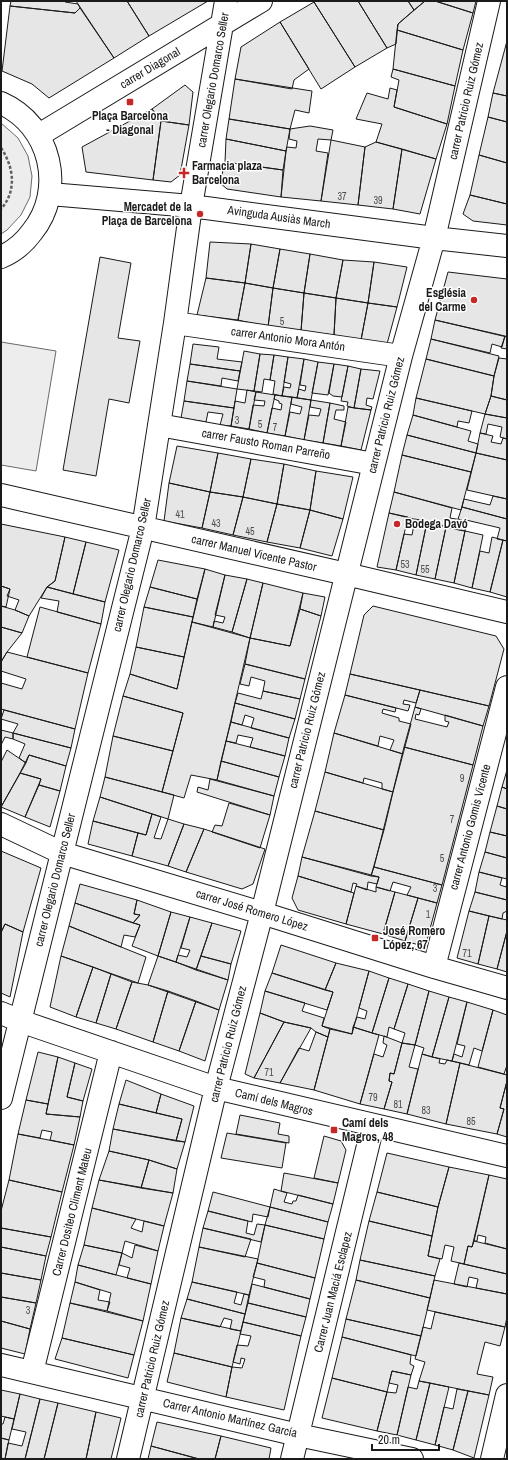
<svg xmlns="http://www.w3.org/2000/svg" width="508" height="1460" viewBox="0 0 508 1460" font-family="'Archivo Narrow',sans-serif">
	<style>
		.built { fill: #ededed; stroke: #6a6a6a }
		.building { fill: #e6e6e6; stroke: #1a1a1a }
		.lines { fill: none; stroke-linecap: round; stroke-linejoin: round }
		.minor-casing { stroke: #1a1a1a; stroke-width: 24 }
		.path { stroke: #5f5f5f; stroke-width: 2.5; stroke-dasharray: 3 2; stroke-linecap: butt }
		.minor { stroke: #fff; stroke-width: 22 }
		.poi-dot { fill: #c62828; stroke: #fff; stroke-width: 1.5 }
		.labels { text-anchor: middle; stroke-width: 3; stroke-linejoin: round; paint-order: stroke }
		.number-label { font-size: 10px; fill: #4d4d4d }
		.street-label { font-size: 12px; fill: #1a1a1a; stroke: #fff }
		.poi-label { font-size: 12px; font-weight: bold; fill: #1a1a1a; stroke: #fff; text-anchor: start }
	</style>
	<rect width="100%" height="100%" fill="#fff"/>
	<path class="built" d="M1,123L18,138L28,156L32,176L30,197L21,215L7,230L1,234Z
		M1,342L56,351L36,471L1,465Z"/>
	<path class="building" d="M11,1H65V2L78,4L80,8L75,13L10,6Z
		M76,1H127L149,36L114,58Z
		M127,1H208L149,36Z
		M316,1H358L387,48L355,67L314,2Z
		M358,1H408L414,10L398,24L396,44L387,48Z
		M408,1H425L414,10Z
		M425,1H435L473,13L463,50L397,30L398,24Z
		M435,1H476L473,13Z
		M314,2L355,67L321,89L280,22Z
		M10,6L75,13L80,8L114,58L49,98L32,84L2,71Z
		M280,22L309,69L294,80L292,89L235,79L241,47Z
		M397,30L463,50L455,86L393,69Z
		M507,41V96L493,93Z
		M393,69L455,86L447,124L394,107L399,80L391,77Z
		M235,79L312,91L309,113L295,110L290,129L229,119Z
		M185,85L193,92L189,125L161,121L152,109Z
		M390,88L397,90L394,107L447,124L436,159L376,142L382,124L356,119L367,93L388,99Z
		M493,93L507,96V122L488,117Z
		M152,109L161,121L153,180L86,172L82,147Z
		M488,117L507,122V163L479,155Z
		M229,119L290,129L286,151L226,139Z
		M161,121L189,125L180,175L171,182L153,180Z
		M310,126L333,130L331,140L318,139L316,151L328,153L321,201L281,197L286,151L287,147L296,148L297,141L289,139L290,129Z
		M226,139L286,151L283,170L225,162Z
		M331,140L365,147L358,205L321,201Z
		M376,142L402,149L393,209L358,205L365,147Z
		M402,149L436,159L420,214L393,209Z
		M479,155L507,163V204L470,195Z
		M225,162L283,170L281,197L227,189L220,183Z
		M470,195L507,204V225L473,221L463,214Z
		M210,242L251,244L245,283L206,278Z
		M251,244L280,249L273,288L245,283Z
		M280,249L310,254L304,293L273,288Z
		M310,254L343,260L336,298L304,293Z
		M100,257L131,263L118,338L140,341L129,403L109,399L96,476L63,470Z
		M343,260L374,262L368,303L336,298Z
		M374,262L407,267L397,307L368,303Z
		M448,272L507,279V337L435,320Z
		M206,278L245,283L238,320L197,315Z
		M245,283L273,288L268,327L238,320Z
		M273,288L304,293L301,331L268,327Z
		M304,293L336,298L334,335L301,331Z
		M336,298L368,303L361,340L334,335Z
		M368,303L397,307L387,344L361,340Z
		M435,320L505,336L502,347L492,344L490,353L431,339Z
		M505,336L507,337V349L501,348Z
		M431,339L499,356L494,376L426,359Z
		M193,344L219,347L217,359L242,362L240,371L190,364Z
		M244,351L260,354L254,391L237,389Z
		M260,354L274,355L270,380L264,379L262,392L254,391Z
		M274,355L288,357L282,396L273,394L275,381L270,380Z
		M288,357L304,359L297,398L282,396L284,387L290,388L291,384L284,382Z
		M499,358L507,359V400L491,396L494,376Z
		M304,359L318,362L311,400L297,398L299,389L305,391L306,386L300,385Z
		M426,359L494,376L491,396L485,414L416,398Z
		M318,362L334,364L328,395L312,393Z
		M190,364L240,371L238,381L222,378L221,386L187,381Z
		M334,364L348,366L342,397L333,396L329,393Z
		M348,366L361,369L354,408L347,406L348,402L341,401Z
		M361,369L380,371L373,399L367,398L366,405L372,407L371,410L354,408Z
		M187,381L237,389L234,408L184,401Z
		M247,390L256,392L249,429L231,426L235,401L245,403Z
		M256,392L275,395L267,433L249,429L253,405L264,406L265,401L254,400Z
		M275,395L292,397L285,436L267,433L272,408L281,410L282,404L279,403V401L274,399Z
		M491,396L507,400V418L485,414Z
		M292,397L311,400L304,440L285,436L290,412L300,414L302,407L291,404Z
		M416,398L472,411L469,423L458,421L457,427L413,415Z
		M311,400L330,403L323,443L304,440L309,415L319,416L321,409L310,407Z
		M184,401L234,408L231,426L220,425L223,414L208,412L206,422L181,418Z
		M330,403L344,406V410H336L334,419L346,422L341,446L323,443Z
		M348,407L371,410L361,450L341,446Z
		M485,414L507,418V439L500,437L502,427L488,424L486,434L480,433Z
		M413,415L471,431L468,441L478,444L476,453L407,435Z
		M480,433L493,436L491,442L501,444L503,438L507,439V460L476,453Z
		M407,435L476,453L471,472L402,455Z
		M177,446L218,453L210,492L169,483Z
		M218,453L251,459L243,497L210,492Z
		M476,453L507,460V499L467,490Z
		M402,455L471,472L461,510L394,492Z
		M251,459L284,464L277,504L243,497Z
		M284,464L316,471L310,510L277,504Z
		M316,471L353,477L343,519L310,510Z
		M169,483L210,492L202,528L164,521Z
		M210,492L243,497L233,535L202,528Z
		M394,492L452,508L450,518L462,520L459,530L389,513Z
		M493,496L507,499V519L462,507L464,499L490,505Z
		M243,497L277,504L267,542L233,535Z
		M277,504L310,510L300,548L267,542Z
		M462,507L507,519V541L497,539L500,528L466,520L465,531L459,530L462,520L458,519Z
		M310,510L343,519L332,556L300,548Z
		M389,513L408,517L396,570L377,567Z
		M415,519L427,522L416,575L396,570L404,534L412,535Z
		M427,522L446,527L435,579L416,575Z
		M1,524L65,537L55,581L47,587L29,616L15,610L19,600L7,596L10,589L1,586Z
		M446,527L465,531L454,583L435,579Z
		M465,531L483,535L472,588L454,583Z
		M65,537L86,542L73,594L47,587L55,581Z
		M492,537L503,540L490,592L472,588L480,551L489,553Z
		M503,540L507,541V597L490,592Z
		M86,542L119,550L105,602L73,594Z
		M158,560L205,569L197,599L150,587Z
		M205,569L225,575L213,627L192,622Z
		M225,575L247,579L232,632L213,627L214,621L223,623L225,617L215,615Z
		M247,579L263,583L250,638L232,632Z
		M263,583L303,593L290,646L250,638Z
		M1,586L10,589L6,607L1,606Z
		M47,587L105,602L101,624L57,612L59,601L41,598Z
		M150,587L197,599L193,617L144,607Z
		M303,593L325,597L321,616L300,609Z
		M1,606L15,610L29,616L22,633L1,627Z
		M373,606L496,636L504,649L489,706L350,674L364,615Z
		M40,607L101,624L88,673L27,657Z
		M144,607L193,617L184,657L136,647Z
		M300,609L321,616L305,679L245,664L250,638L290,646Z
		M192,622L250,638L217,780L191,775L184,798L162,792L183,713L123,696L130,674L177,689Z
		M1,627L22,633L7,652L1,662Z
		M136,647L184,657L177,689L130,674Z
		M7,652L88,673L75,729L1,709V683L22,689L26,679L1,671V662Z
		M245,664L305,679L300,699L263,691L265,681L251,677L249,686L240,684Z
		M350,674L420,690L416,703L404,700L403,704L410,705L408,711L345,695Z
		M420,690L489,706L483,726L415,707Z
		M263,691L300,699L295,719L235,703L238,693L261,699Z
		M345,695L396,708L395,712L383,709L382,713L399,718V721L411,724L403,754L390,750L394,740L380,736L378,746L334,733Z
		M123,696L183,713L173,751L113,736Z
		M235,703L295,719L289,738L251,728L254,718L245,715L242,725L231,722Z
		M415,707L421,709L419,715L416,714L415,719L447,727L449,722L445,721V715L483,726L473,765L404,747Z
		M4,710L75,729L71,748L13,733L18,724L1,719Z
		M231,722L289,738L285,756L250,747L253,738L238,735L236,743L226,741Z
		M1,730L13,733V739L5,737L1,745Z
		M13,733L71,748L66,766L29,755L26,763L19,758L25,744L13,739Z
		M334,733L403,754L393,792L382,789V783L364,778L363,783L325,772Z
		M113,736L173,751L162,792L105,777Z
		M226,741L285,756L279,777L221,761Z
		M404,747L473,765L442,885L374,867Z
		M7,750L26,763L1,807V762Z
		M29,755L66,766L60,791L39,785L41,779L20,773Z
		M221,761L279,777L274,796L217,780Z
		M507,770V789L502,787Z
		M325,772L393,792L384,830L315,811Z
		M20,773L41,779L25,817L1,807Z
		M105,777L174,795L168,819L100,797Z
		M210,779L274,796L270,815L197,792L198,787L208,790Z
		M39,785L60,791L50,827L25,817Z
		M502,787L507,789V809L497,806Z
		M100,797L152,814L146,835L93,821Z
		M229,803L270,815L260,848L212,832L215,825L222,826Z
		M497,806L507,809V836L490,832Z
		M315,811L384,830L371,876L302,857Z
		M152,814L161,817L154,838L161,839L168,819L184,824L168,866L132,856L138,833L146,835Z
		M93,821L138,833L132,856L88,844Z
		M184,824L204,829L186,872L168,866Z
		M204,829L265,849L253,884L242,889L186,872Z
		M490,832L507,836V858L485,852Z
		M1,851L41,868L23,932L5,924L2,930L1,929Z
		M485,852L507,858V879L479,872Z
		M302,857L379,877L377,884L368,882L367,890L356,886L357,884L353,883L351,892L298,876Z
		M374,867L442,885L437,903L407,895L411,887L393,882L390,891L376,887L379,877L371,876Z
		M479,872L502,878L500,885L506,887L507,882V900L475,892Z
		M298,876L354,893L346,924L298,910L292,898Z
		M80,884L137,900L134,914L140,915L133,923L75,903Z
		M356,886L376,892V887L395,892L383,934L346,924Z
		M395,892L418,898L405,941L383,934Z
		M475,892L507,900V911L503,913L502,919L469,911Z
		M418,898L437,903L427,940L419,945L405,941Z
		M137,900L171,912L158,956L132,946L140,925L133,923L140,915L134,914Z
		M75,903L140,925L135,937L124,935L121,947L69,926Z
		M469,911L489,916L478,964L457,958Z
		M171,912L190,917L176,962L158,956Z
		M489,916L507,920V931L497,969L478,964Z
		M190,917L212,923L196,970L176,962L178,955L187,957L190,950L181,948Z
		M212,923L241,931L231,964L201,956Z
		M5,924L23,932L10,997L1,993V933Z
		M69,926L146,957L138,983L61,956Z
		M507,931V972L497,969Z
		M281,945L336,963L325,990L272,973Z
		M61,956L93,967L76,1017L50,1007Z
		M158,956L228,980L219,1010L148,985Z
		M201,956L231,964L228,980L196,970Z
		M336,963L369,971L352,1034L322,1026L333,992L325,990Z
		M93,967L111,974L96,1023L76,1017Z
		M369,971L389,978L372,1033L353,1027L357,1017L365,1019L367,1011L359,1008Z
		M272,973L333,992L327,1010L265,991Z
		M111,974L132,982L116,1029L96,1023Z
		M389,978L408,984L394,1029L389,1027L387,1037L372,1033Z
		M132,982L148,985L168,991L153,1042L116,1029Z
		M408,984L429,991L415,1045L402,1043L405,1033L394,1029Z
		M168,991L196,1001L179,1051L153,1042Z
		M265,991L305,1003L302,1011L324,1018L322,1026L330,1029L328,1037L316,1032L311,1028L284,1022L260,1013Z
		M429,991L449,997L432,1057L422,1054L424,1048L415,1045Z
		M449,997L467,1002L452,1061L432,1057Z
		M196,1001L219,1010L205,1061L179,1051Z
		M467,1002L493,1010L482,1051L474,1048L469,1065L452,1061L454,1054L462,1057L465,1046L457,1044Z
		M493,1010L507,1015V1065L504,1074L478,1067Z
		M260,1013L284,1022L254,1078L245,1074Z
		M284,1022L311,1028L280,1083L254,1078Z
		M353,1027L379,1035L360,1104L314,1090L330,1029L352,1034Z
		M316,1032L328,1037L314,1090L280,1083L299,1048L309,1051Z
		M384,1036L402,1043L394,1074L390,1073L389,1081L392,1082L384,1109L360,1104L374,1054L383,1057L387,1045L383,1043Z
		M402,1043L415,1045L409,1067L418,1069L407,1114L384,1109L392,1082L389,1081L390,1073L394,1074Z
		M38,1052L58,1057L48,1104L26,1100Z
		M422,1054L440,1059L439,1063L445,1064L447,1060L460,1063L446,1124L407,1114Z
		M58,1057L75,1063L67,1097L83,1101L80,1117L46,1114Z
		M75,1063L92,1069L83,1101L67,1097Z
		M460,1063L507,1075V1081L500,1108L504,1109L497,1134L446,1124Z
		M126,1080L161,1094L156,1113L119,1104Z
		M507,1081V1137L497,1134L504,1109L500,1108Z
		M161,1094L194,1106L185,1142L176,1141L182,1119L156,1113Z
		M26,1100L48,1104L46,1114L80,1117L74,1145L50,1140L52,1132L42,1130L40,1138L18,1134Z
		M119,1104L182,1119L176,1141L113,1129Z
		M240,1115L280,1123L278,1134L289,1136V1143L236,1134Z
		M113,1129L185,1142L177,1169L149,1160L109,1151Z
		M227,1133L286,1143L282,1168L221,1158Z
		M18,1134L74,1145L62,1192L9,1180Z
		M324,1136L341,1141L346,1150L338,1183L314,1178Z
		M109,1151L149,1160L141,1188L99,1180Z
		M387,1153L449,1167L438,1207L377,1192Z
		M149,1160L177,1169L173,1193L141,1188Z
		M449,1167L489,1175L472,1247L468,1246L464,1264L451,1261L454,1247L445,1245L442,1259L428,1256L438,1207Z
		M284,1173L338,1183L333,1204L281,1191Z
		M489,1175L507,1179V1249L485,1243L486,1237L478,1235L477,1241H474Z
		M9,1180L62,1192L51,1237L1,1228V1211Z
		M99,1180L173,1193L164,1226L92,1208Z
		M274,1189L287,1193L284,1202L292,1204L293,1201H296L298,1195L333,1204L328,1222L270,1207Z
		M213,1192L270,1207L268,1217L253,1214L252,1222L208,1211Z
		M377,1192L438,1207L432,1236L369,1221Z
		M270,1207L328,1222L324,1239L265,1225Z
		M92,1208L136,1219L131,1228L142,1232L144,1221L164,1226L158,1251L125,1241L122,1253L84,1245Z
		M208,1211L248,1221L246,1233L254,1235L257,1224L265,1225L261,1242L203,1228Z
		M369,1221L432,1236L428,1256L440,1259L435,1276L360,1260Z
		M265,1225L324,1239L315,1278L257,1263Z
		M1,1228L51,1237L46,1256L1,1247Z
		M203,1228L251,1239L245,1257L199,1247Z
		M474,1241L507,1249V1274L464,1264L468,1246L472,1247Z
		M84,1245L122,1253L116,1275L78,1265Z
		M135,1245L158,1251L151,1284L127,1278L130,1268L119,1265L122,1253L132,1258Z
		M1,1247L46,1256L41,1280L1,1273Z
		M199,1247L258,1259L249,1295L192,1282Z
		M360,1260L435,1276L430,1298L356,1280Z
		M257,1263L315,1278L310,1299L264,1287L265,1280L253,1277Z
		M459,1263L507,1274V1294L476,1288L478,1279L469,1277L467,1287L454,1284Z
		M78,1265L151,1284L143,1321L107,1311L111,1293L75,1282Z
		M1,1273L41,1280L36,1303L1,1297Z
		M356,1280L430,1298L421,1336L346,1319Z
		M434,1280L507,1294V1317L505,1327L427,1310Z
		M75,1282L100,1290L98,1300L110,1302L107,1311L70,1303Z
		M192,1282L237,1292L234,1303L241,1305L244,1294L249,1295L245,1314L187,1299Z
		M252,1284L310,1299L306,1317L248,1303Z
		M1,1297L36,1303L30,1329L1,1321Z
		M187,1299L245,1314L241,1331L230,1329L232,1320L224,1318L220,1327L181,1318Z
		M70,1303L143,1321L134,1355L62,1338Z
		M248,1303L306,1317L301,1336L243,1322Z
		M435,1312L505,1327L500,1346L485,1342L477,1374L493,1377L489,1395L419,1381L425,1362L415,1359L423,1327L431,1329Z
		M181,1318L241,1331L232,1367L174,1353Z
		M346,1319L421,1336L416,1356L342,1337Z
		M1,1321L30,1329L25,1354L1,1348Z
		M243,1322L301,1336L284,1410L226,1397L232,1367L242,1368L245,1359L241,1358L240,1364L233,1362L237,1345L248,1346L251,1336L240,1334Z
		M342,1337L411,1355L410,1364L414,1366L411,1375L392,1371L387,1392L332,1378Z
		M62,1338L134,1355L128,1378L55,1359Z
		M174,1353L232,1367L226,1397L167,1382Z
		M392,1371L411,1375L397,1435L377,1431L387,1392L396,1393L398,1385L389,1383Z
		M332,1378L387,1392L377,1431L322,1418Z
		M419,1381L430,1383L416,1440L397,1435L408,1387L417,1389Z
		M430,1383L449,1387L435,1445L416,1440Z
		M457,1389L468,1391L453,1450L435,1445L444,1407L453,1409Z
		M1,1390L20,1394L14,1419L1,1416Z
		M468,1391L489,1395L474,1458L453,1450Z
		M20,1394L40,1399L25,1459H5L8,1443L22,1446L26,1432L12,1429Z
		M40,1399L58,1403L44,1459H25Z
		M58,1403L96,1412L86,1459H44Z
		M96,1412L121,1418L111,1459H86Z
		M5,1417L14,1419L9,1440L1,1438V1424H3Z
		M157,1422L221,1436L215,1459H199L151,1446Z
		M221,1436L271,1448L269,1459H215Z
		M1,1438L9,1440L5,1459L1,1458Z
		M151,1446L199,1459H148Z"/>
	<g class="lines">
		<defs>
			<path id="minor" d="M1,103C51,125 66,190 32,232C24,243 13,252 1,257
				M39,135L261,1
				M50,194L191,206L434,238L507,246
				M175,323L401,356
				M159,425L374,464
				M1,495L346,574L507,612
				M1,824L62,853L262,913L434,967L507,988
				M434,967L507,687
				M1,1013L20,1021L216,1088L507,1156
				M1,1098L143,528L175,323L191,206L226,1
				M1,1365L298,1435L412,1459
				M32,1372L111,1052
				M128,1459L216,1088L262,913L401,356L434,238L489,1
				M292,1459L373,1125
				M492,1459L507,1395"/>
		</defs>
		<use href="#minor" class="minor-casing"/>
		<path class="path" d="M1,148C14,167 17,191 1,209"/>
		<use href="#minor" class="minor"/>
	</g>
	<g class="poi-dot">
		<rect x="126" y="98" width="8" height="8" rx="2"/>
		<path d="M182 167h4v4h4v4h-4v4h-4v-4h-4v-4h4z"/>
		<circle cx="200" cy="214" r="4"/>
		<circle cx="474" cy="300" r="4"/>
		<circle cx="397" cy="524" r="4"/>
		<rect x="371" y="934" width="8" height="8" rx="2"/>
		<rect x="330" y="1126" width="8" height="8" rx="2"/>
	</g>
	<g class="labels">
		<g class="number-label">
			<text x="342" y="200">37</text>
			<text x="378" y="204">39</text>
			<text x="282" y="325">5</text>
			<text x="237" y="424">3</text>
			<text x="260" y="428">5</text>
			<text x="275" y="431">7</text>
			<text x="180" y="518">41</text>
			<text x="216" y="527">43</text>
			<text x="250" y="535">45</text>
			<text x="405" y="568">53</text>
			<text x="425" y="573">55</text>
			<text x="462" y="782">9</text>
			<text x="452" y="823">7</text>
			<text x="442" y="862">5</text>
			<text x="435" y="892">3</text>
			<text x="428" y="918">1</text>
			<text x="467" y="957">71</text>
			<text x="269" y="1076">71</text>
			<text x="373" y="1101">79</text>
			<text x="398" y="1108">81</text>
			<text x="426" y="1114">83</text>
			<text x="471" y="1125">85</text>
			<text x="28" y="1314">3</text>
		</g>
		<g class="street-label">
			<text transform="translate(150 68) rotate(-31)" y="4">carrer Diagonal</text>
			<text transform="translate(213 80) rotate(-80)" y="4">carrer Olegario Domarco Seller</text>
			<text transform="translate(466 101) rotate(-77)" y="4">carrer Patricio Ruiz Gómez</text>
			<text transform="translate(279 217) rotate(8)" y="4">Avinguda Ausiàs March</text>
			<text transform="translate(288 339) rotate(8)" y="4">carrer Antonio Mora Antón</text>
			<text transform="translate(386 415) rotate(-76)" y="4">carrer Patricio Ruiz Gómez</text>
			<text transform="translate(266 444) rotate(10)" y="4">carrer Fausto Roman Parreño</text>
			<text transform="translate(254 553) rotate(13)" y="4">carrer Manuel Vicente Pastor</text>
			<text transform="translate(132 565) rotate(-77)" y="4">carrer Olegario Domarco Seller</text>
			<text transform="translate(307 730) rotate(-76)" y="4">carrer Patricio Ruiz Gómez</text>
			<text transform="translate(470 827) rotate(-75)" y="4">carrer Antonio Gomis Vicente</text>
			<text transform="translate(55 880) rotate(-76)" y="4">carrer Olegario Domarco Seller</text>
			<text transform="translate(252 910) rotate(17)" y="4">carrer José Romero López</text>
			<text transform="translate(228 1044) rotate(-76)" y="4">carrer Patricio Ruiz Gómez</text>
			<text transform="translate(274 1102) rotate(14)" y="4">Camí dels Magros</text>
			<text transform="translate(72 1212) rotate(-76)" y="4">Carrer Dositeo Climent Mateu</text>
			<text transform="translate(333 1292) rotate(-76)" y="4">Carrer Juan Maciá Esclapez</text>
			<text transform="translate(152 1359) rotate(-77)" y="4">carrer Patricio Ruiz Gómez</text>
			<text transform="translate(230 1418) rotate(13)" y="4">Carrer Antonio Martínez García</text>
		</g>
		<g class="poi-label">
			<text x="130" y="120" text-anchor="middle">Plaça Barcelona<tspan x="130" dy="14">- Diagonal</tspan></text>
			<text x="192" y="170">Farmacia plaza<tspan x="192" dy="14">Barcelona</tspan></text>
			<text x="192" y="211" text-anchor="end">Mercadet de la<tspan x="192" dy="14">Plaça de Barcelona</tspan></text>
			<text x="466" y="297" text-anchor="end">Església<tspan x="466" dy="14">del Carme</tspan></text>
			<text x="405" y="528">Bodega Davó</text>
			<text x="383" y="935">José Romero<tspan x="383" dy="14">López, 67</tspan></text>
			<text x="342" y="1127">Camí dels<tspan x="342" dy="14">Magros, 48</tspan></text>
		</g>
	</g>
	<rect width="508" height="1460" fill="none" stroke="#1a1a1a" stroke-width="4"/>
	<path d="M372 1444v6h67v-6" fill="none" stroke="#1a1a1a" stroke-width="2"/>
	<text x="378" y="1444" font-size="12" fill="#1a1a1a" stroke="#ffffff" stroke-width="3" paint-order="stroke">20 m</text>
</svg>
